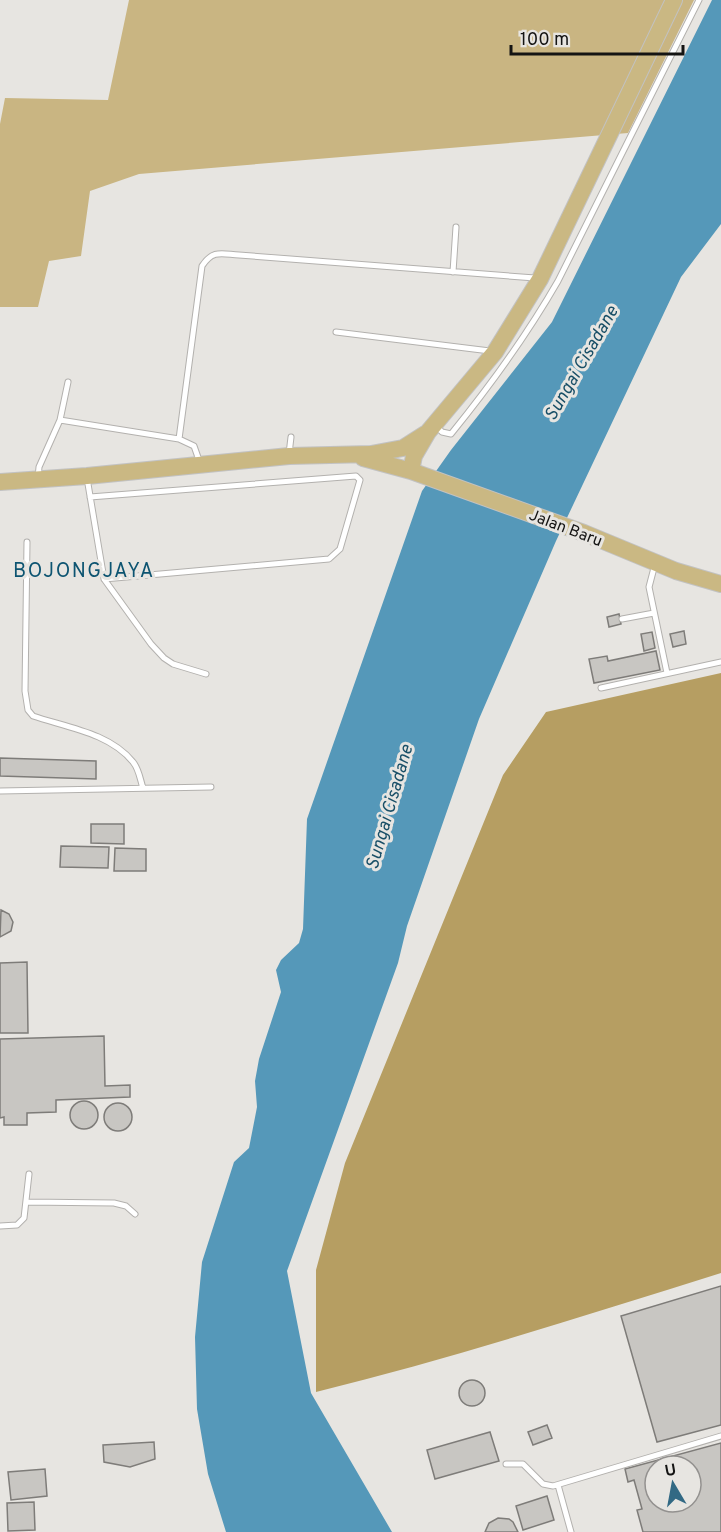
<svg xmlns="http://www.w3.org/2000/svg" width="721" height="1532" viewBox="0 0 721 1532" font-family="Overpass,sans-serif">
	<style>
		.green { fill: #c9b582 }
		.forest { fill: #b69e62 }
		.water { fill: #5598b9 }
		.building { fill: #c8c6c2; stroke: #7e7c79; stroke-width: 1.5; fill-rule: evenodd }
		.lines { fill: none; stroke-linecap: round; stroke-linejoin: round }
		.service-casing { stroke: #b3b1ae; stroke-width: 7 }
		.primary-casing { stroke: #c2c2c2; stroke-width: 18 }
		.service { stroke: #fff; stroke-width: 5 }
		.primary { stroke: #cab883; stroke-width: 16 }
		.labels { text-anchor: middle; stroke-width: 6; stroke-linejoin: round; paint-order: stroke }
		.street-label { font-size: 16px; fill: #141413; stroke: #e7e5e1 }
		.water-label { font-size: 18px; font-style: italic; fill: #194f67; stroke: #e7e5e1 }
		.quarter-label { font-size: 20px; letter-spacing: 1.5px; fill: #0d5471; stroke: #e7e5e1 }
	</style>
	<rect width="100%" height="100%" fill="#e7e5e1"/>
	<path class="green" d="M129,0H694L628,133L139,174L90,191L81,256L49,261L38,307H0V124L5,98L108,100Z"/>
	<path class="forest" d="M721,673V1273C587,1315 453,1358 316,1392V1270L345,1163L503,775L546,712Z"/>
	<path class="water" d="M712,0H721V224L681,277L556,541L479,719L407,926L398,963L287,1271L311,1393L392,1532H226L208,1474L197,1409L195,1337L202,1262L234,1162L249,1148L257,1107L255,1081L259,1059L281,992L276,970L281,960L299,943L303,929L307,819L422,491L451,450L552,322Z"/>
	<path class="building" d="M619,614L621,624L609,627L607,617Z
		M684,631L686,644L673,647L670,634Z
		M652,632L655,648L644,651L641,634Z
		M656,651L660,670L594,683L589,659L607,656L608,661Z
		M0,758L96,761V779L0,776Z
		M91,824H124V844L91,843Z
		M61,846L109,847L108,868L60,867Z
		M115,848L146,849V871H114Z
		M1,910L9,914L13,922L11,931L0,937Z
		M27,962L28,1033H0V963Z
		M104,1036L105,1086L130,1085V1097L56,1100V1112L27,1113V1125H4V1117L0,1118V1039Z
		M70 1115a14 14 0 1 1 28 0a14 14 0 1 1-28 0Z
		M104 1117a14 14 0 1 1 28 0a14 14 0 1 1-28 0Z
		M721,1286V1425L657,1442L621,1316Z
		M459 1393a13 13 0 1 1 26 0a13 13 0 1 1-26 0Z
		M547,1425L552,1438L533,1445L528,1432Z
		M490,1432L499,1461L435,1479L427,1450Z
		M154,1442L155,1459L130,1467L104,1462L103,1445Z
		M721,1443V1532H643L637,1510L642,1509L634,1480L628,1482L625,1469ZM655,1466H691V1502H655Z
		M45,1469L47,1496L11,1500L8,1472Z
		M547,1496L554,1520L523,1530L516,1506Z
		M34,1502L35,1530L8,1531L7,1503Z
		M498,1518L509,1519L513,1522L518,1532H485L489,1523Z"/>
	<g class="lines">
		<defs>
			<path id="service" d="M453,272L456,227
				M336,332L490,351
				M60,420L68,382
				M435,425L442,432L451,434C490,386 527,335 558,281L699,0
				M289,454L291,437
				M200,463L194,446L179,439L202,266C213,249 222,254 239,255L535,278
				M38,478L39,467L60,420L179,439
				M87,478L104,579L151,644L164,658L173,664L206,674
				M90,497L356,476L360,480L340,549L329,559L104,579
				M27,542L25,691L28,710L33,716C66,727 110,733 133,762C139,769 140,779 143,788
				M655,564L649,587L667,673
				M622,619L654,613
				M601,688L721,662
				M0,791L211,787
				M27,1202L114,1203L126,1206L135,1214
				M0,1226L17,1225L24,1218L29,1174
				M506,1464H523L543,1484L553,1486L721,1436
				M558,1485L571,1532"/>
			<path id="primary" d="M363,458L411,471L584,533L676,571L721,584
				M411,471L414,456L428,432L495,352L540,279L674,0
				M0,482L87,476L289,456L371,454L403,448L425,434"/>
		</defs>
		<use href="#service" class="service-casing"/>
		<use href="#primary" class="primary-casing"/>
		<use href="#service" class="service"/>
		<use href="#primary" class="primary"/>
	</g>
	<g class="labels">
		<g class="street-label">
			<text transform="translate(566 527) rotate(21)" y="6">Jalan Baru</text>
		</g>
		<g class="water-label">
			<text transform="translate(581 363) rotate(-60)" y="6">Sungai Cisadane</text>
			<text transform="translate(389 807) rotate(-74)" y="6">Sungai Cisadane</text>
		</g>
		<g class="quarter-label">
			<text x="84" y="577">BOJONGJAYA</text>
		</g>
	</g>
	<g transform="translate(673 1484) rotate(350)"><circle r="28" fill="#e7e5e1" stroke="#93918f" stroke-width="1.5"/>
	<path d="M0-4.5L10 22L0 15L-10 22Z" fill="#326984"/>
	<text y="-9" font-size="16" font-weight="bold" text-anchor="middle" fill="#141413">U</text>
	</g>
	<path d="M511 45v9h172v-9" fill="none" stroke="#141413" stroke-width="3"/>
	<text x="520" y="45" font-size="18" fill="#141413" stroke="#e7e5e1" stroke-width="4.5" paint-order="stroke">100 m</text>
</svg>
